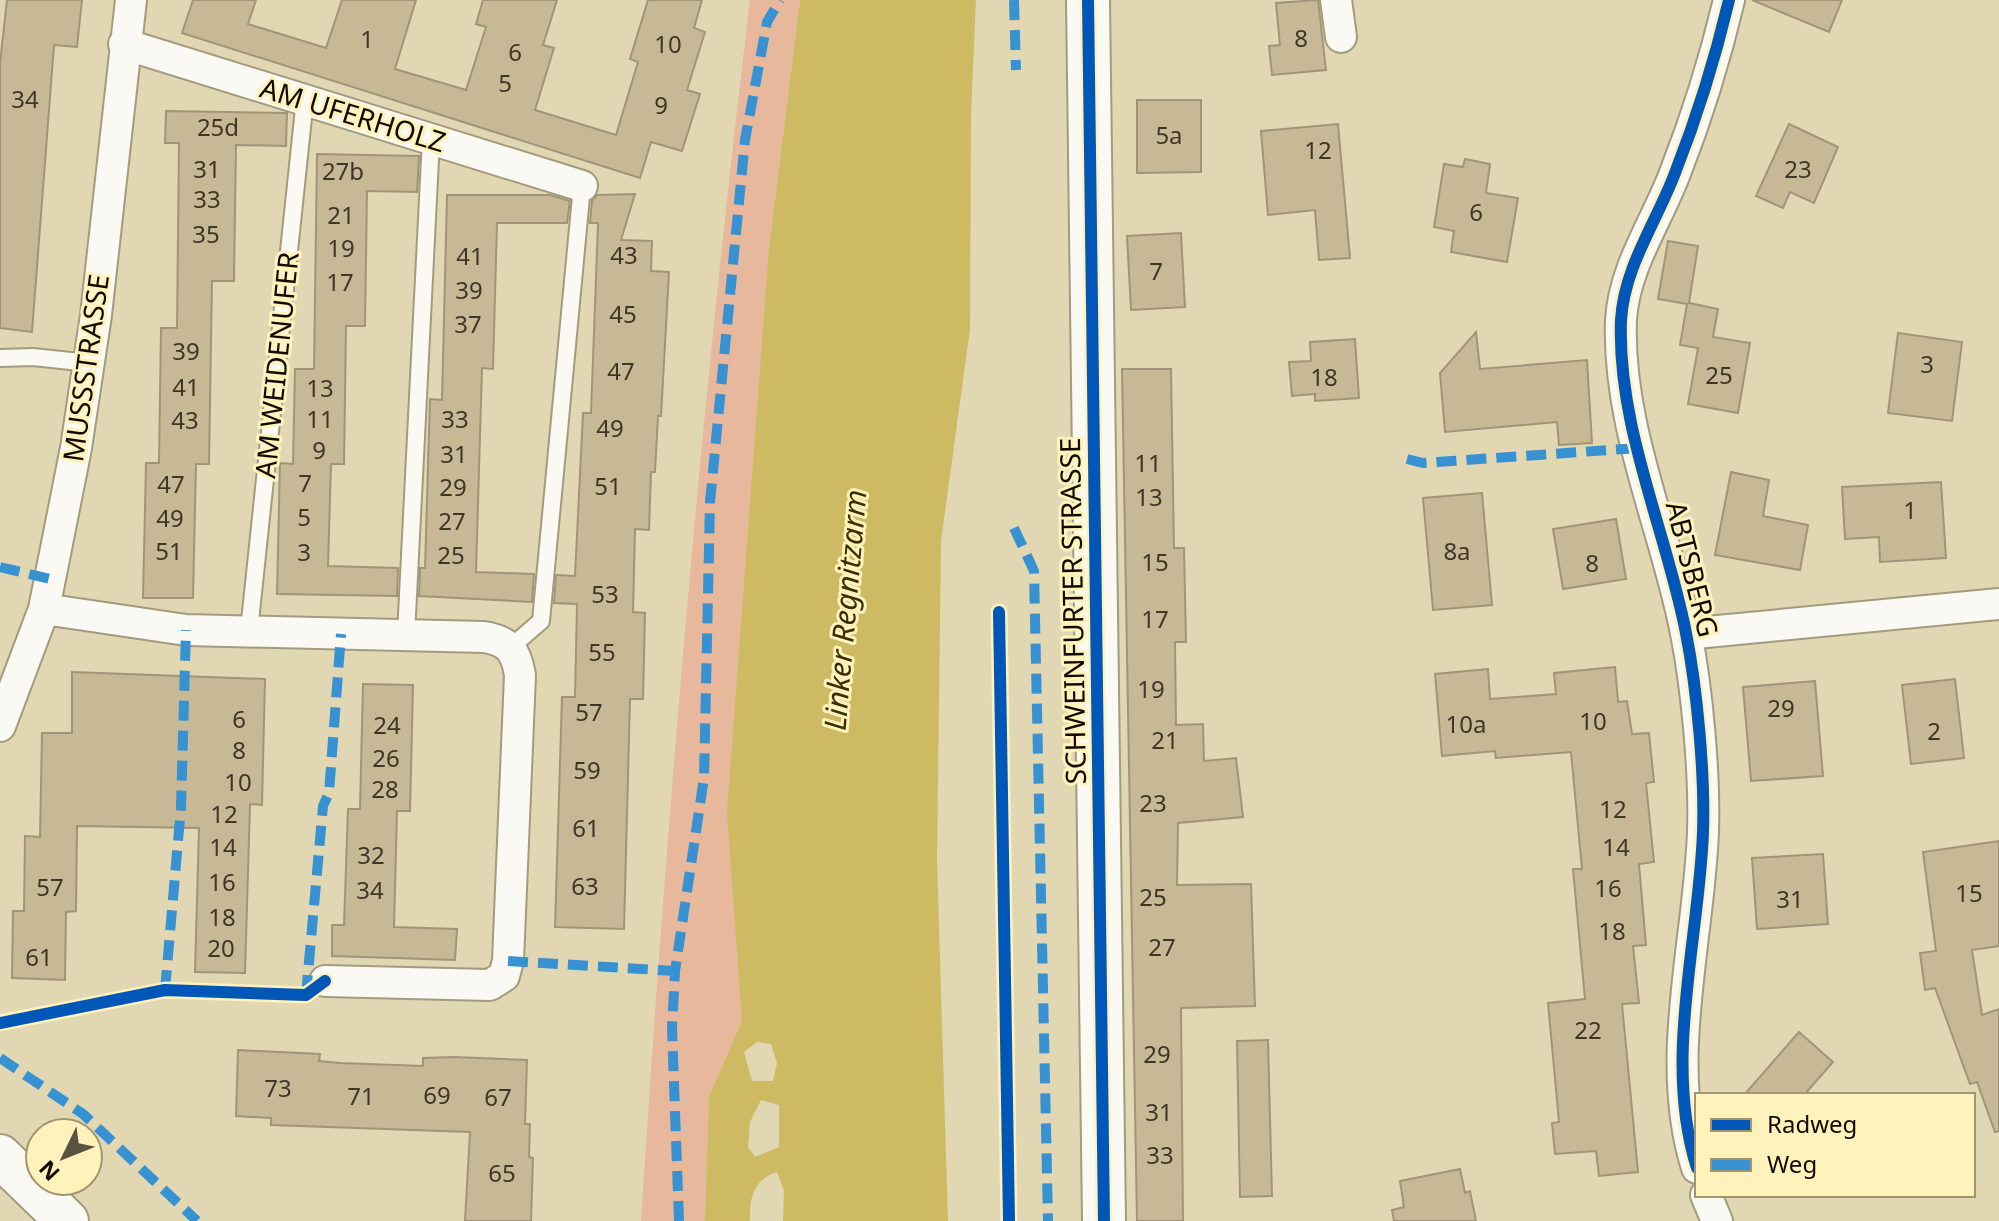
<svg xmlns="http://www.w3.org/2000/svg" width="1999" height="1221" viewBox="0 0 1999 1221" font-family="'Noto Sans',sans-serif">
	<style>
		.green { fill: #e7b89b }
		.water { fill: #cdba63; fill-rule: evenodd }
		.building { fill: #c8b996; stroke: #a09579; stroke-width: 2 }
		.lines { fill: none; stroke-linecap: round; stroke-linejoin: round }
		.lane-casing { stroke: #a29b7d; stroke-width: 20 }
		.street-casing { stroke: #a29b7d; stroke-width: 34 }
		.secondary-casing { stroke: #a29b7d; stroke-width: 46 }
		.lane { stroke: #faf9f4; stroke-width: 16 }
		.street { stroke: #faf9f4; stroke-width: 30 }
		.secondary { stroke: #faf9f4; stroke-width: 42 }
		.quiet { stroke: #3891d0; stroke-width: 10; stroke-dasharray: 20 10; stroke-linecap: butt }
		.cycleway-casing { stroke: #fff2bb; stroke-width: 17 }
		.cycleway { stroke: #0057b8; stroke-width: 12 }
		.labels { text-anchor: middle; stroke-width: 6; stroke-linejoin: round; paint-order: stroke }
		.number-label { font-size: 24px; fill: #3f3626 }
		.street-label { font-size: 28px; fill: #110b00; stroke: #fff2bb }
		.water-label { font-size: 30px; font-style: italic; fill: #393000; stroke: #fff2bb }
	</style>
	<rect width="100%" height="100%" fill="#e1d8b3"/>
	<path class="green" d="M750,0H800L769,248L740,951L742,1021L709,1096L705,1221H641C667,813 701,405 750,0Z"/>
	<path class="water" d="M800,0H976L971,114L970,329L941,541L937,860L948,1221H783L784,1191L777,1172C754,1179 749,1198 750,1221H705L709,1096L742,1021L727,813L769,248ZM757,1042L771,1044L777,1063L773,1081H752L744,1052ZM761,1100L779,1105V1147L755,1157L748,1147L750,1122Z"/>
	<path class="building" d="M7,0H82L77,47L54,45L32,332L0,328V63Z
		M193,0H256L248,24L326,48L342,0H416L395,69L466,90L486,27L476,24L483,0H557L543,45L554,48L535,110L616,135L638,62L630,59L648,0H702L694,28L705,32L687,90L700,94L682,151L651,142L640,178L182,33Z
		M1318,0L1326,70L1272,75L1269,46L1280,45L1276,3Z
		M1752,0H1842L1829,32Z
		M1137,100H1201V172L1137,173Z
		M166,111L287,113L286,146L236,145L234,281H212L209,464H196L193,598H143L146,463H159L161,328H177L179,143H165Z
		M1338,124L1350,258L1319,260L1315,210L1268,215L1261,131Z
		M1789,124L1838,147L1814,203L1790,192L1783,208L1756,196Z
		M317,154L419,156L417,192L367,191L365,326H346L344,464H331L328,566L398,568L397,596L277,594L280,463L293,464L295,369H314Z
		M1465,159L1490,164L1486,193L1518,198L1507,262L1451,252L1454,231L1434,227L1444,164L1463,167Z
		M635,194L621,240L652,241L651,271L669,272L661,416H658L655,472H651L649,530L635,529L633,612L645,613L643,699H630L624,929L555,927L562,697H575L577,604L554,603L556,575L575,576L583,413H591L598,223H590L592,201L597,195Z
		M447,195H550L570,201L567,223H497L493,369L482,368L476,572L534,574L532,602L419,596L420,568H425L430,399L442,400Z
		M1181,233L1185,307L1131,310L1127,236Z
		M1668,241L1698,246L1689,303L1718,309L1713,337L1750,343L1738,413L1688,404L1698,348L1680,345L1687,304L1658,299Z
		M1476,332L1480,369L1587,360L1592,443L1559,445L1557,422L1445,432L1440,373Z
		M1898,333L1962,342L1952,421L1888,413Z
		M1355,339L1359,398L1315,401V394L1292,396L1289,362L1311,361L1310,342Z
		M1122,369H1171L1174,548H1184L1186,642H1175L1176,725L1203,724L1204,761L1236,758L1243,817L1178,823L1177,885L1251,884L1255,1006L1181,1008L1183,1221H1137Z
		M1731,472L1769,480L1763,516L1808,525L1800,570L1715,555Z
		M1941,482L1946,558L1880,562L1879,537L1845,539L1842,487Z
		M1482,493L1492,605L1433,610L1423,498Z
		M1616,519L1626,579L1563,589L1553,529Z
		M1615,667L1618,702L1627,701L1632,734L1649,733L1654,782L1646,783L1654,862L1639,864L1646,945L1633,946L1639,1003L1622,1004L1638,1172L1599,1176L1596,1151L1555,1154L1552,1123L1559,1122L1548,1003L1585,999L1573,869H1582L1571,752L1496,758L1495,751L1442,756L1435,674L1488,669L1490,699L1556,694L1554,673Z
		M72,672L265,679L262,805L250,804L245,973L195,972L199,828L77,826L76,911L66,912L65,980L12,978L13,911H24L25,836L40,837L42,733H72Z
		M1955,679L1964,758L1911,764L1902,685Z
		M1815,681L1823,776L1751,781L1743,687Z
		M363,684L413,685L410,811H397L394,927L457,929L455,960L332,956V925H344L348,809H360Z
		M1999,841V946L1972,950L1982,1015L1999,1009V1131L1995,1132L1977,1082L1970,1084L1935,988L1925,990L1920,953L1936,951L1923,852Z
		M1823,854L1828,924L1757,929L1752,858Z
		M1799,1032L1833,1062L1804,1095H1744Z
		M1268,1040L1272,1196L1240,1197L1237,1041Z
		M238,1050L320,1054L319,1061L340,1063L423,1066V1058L454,1057L527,1060L525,1124H530L529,1157L533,1158L531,1221H465L470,1132L271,1125V1118L236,1116Z
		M1460,1169L1465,1193L1470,1191L1476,1221H1394L1392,1210L1404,1207L1400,1181Z"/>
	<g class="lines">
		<defs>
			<path id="lane" d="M0,358L33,357L89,363
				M249,631L305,99
				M406,635L431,139
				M511,647L541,621L582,186"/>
			<path id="street" d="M1336,0L1341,37
				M124,44L582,186
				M44,609L186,630L484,637C509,641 516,651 520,675L508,961L504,976L490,985L325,981
				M1686,634L1999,604
				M0,726L44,609L76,448L96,315L131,0
				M1697,1168C1663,1061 1699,941 1703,832C1705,774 1697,689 1686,633C1666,530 1617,427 1621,320C1624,267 1657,221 1675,173C1697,117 1715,59 1729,0
				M1706,1195L1717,1221"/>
			<path id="secondary" d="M1088,0L1104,1221
				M0,1156L67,1221"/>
		</defs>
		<use href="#lane" class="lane-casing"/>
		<use href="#street" class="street-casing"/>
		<use href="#secondary" class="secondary-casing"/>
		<use href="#lane" class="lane"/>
		<use href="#street" class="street"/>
		<use href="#secondary" class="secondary"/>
		<path class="quiet" d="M1014,0L1016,70
			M1407,459L1423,463L1638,448
			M1014,528L1034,571L1048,1221
			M0,567L50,579
			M508,961L675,971
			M165,990L181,807L186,630
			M306,995L323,806L329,793L341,634
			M0,1058L83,1114L197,1221
			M679,1221L672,1029L675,971L704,778L710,502L745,140L767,22L780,0"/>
		<defs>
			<path id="cycleway" d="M1088,0L1104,1221
				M999,612L1009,1221
				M0,1023L165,990L306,995L325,981
				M1697,1168C1663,1061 1699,941 1703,832C1705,774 1697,689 1686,633C1666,530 1617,427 1621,320C1624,267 1657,221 1675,173C1697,117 1715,59 1729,0"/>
		</defs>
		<use href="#cycleway" class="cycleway-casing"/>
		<use href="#cycleway" class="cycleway"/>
	</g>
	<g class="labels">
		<g class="number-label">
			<text x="1301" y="47">8</text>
			<text x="367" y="48">1</text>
			<text x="668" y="53">10</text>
			<text x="515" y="61">6</text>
			<text x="505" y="92">5</text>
			<text x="25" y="108">34</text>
			<text x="661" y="114">9</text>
			<text x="218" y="136">25d</text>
			<text x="1169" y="144">5a</text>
			<text x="1318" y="159">12</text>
			<text x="207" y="178">31</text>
			<text x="1798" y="178">23</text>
			<text x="343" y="180">27b</text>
			<text x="207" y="208">33</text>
			<text x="1476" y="221">6</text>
			<text x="341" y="224">21</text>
			<text x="206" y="243">35</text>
			<text x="341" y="257">19</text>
			<text x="624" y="264">43</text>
			<text x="470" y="265">41</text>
			<text x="1156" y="280">7</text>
			<text x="340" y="291">17</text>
			<text x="469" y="299">39</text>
			<text x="623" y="323">45</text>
			<text x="468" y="333">37</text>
			<text x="186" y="360">39</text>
			<text x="1927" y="373">3</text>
			<text x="621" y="380">47</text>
			<text x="1719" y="384">25</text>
			<text x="1324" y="386">18</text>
			<text x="186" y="396">41</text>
			<text x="320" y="397">13</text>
			<text x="320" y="428">11</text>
			<text x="455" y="428">33</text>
			<text x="185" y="429">43</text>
			<text x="610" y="437">49</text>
			<text x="319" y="459">9</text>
			<text x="454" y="463">31</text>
			<text x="1148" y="472">11</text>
			<text x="305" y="492">7</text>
			<text x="171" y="493">47</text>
			<text x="608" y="495">51</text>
			<text x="453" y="496">29</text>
			<text x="1149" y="506">13</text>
			<text x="1910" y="519">1</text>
			<text x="304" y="526">5</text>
			<text x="170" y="527">49</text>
			<text x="452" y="530">27</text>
			<text x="169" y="560">51</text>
			<text x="1457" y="560">8a</text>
			<text x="304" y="561">3</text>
			<text x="451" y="564">25</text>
			<text x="1155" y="571">15</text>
			<text x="1592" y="572">8</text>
			<text x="605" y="603">53</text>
			<text x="1155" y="628">17</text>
			<text x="602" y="661">55</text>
			<text x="1151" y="698">19</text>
			<text x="1781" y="717">29</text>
			<text x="589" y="721">57</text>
			<text x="239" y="728">6</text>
			<text x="1593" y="730">10</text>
			<text x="1466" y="733">10a</text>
			<text x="387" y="734">24</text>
			<text x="1934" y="740">2</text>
			<text x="1165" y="749">21</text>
			<text x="239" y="759">8</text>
			<text x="386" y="767">26</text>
			<text x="587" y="779">59</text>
			<text x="238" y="791">10</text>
			<text x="385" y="798">28</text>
			<text x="1153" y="812">23</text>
			<text x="1613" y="818">12</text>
			<text x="224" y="823">12</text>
			<text x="586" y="837">61</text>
			<text x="223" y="856">14</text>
			<text x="1616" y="856">14</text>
			<text x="371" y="864">32</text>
			<text x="222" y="891">16</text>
			<text x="585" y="895">63</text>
			<text x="50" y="896">57</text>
			<text x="1608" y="897">16</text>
			<text x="370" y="899">34</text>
			<text x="1969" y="902">15</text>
			<text x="1153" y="906">25</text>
			<text x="1790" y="908">31</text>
			<text x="222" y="926">18</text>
			<text x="1612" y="940">18</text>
			<text x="1162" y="956">27</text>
			<text x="221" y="957">20</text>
			<text x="39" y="966">61</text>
			<text x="1588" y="1039">22</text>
			<text x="1157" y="1063">29</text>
			<text x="278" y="1097">73</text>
			<text x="437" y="1104">69</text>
			<text x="361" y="1105">71</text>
			<text x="498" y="1106">67</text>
			<text x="1159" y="1121">31</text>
			<text x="1160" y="1164">33</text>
			<text x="502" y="1182">65</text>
		</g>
		<g class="street-label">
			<text transform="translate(353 115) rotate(17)" y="10">AM UFERHOLZ</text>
			<text transform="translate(277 365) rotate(-84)" y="10">AM WEIDENUFER</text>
			<text transform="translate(86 368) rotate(-82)" y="10">MUSSSTRASSE</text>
			<text transform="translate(1692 569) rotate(76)" y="10">ABTSBERG</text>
			<text transform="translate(1073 611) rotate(-91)" y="10">SCHWEINFURTER STRASSE</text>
		</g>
		<g class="water-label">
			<text transform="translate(846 610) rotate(-85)" y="10">Linker Regnitzarm</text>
		</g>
	</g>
	<rect x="1695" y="1093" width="280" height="104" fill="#fff2bb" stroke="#a09670" stroke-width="2"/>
	<rect x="1711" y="1119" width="40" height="12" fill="#0057b8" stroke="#a09670" stroke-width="2"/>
	<text x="1767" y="1133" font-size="24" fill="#110b00">Radweg</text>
	<rect x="1711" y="1159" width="40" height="12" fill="#3891d0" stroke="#a09670" stroke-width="2"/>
	<text x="1767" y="1173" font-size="24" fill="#110b00">Weg</text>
	<g transform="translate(64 1157) rotate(227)"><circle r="38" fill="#fff2bb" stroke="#a09670" stroke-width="2"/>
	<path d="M0-6L14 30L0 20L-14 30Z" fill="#5a533f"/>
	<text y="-12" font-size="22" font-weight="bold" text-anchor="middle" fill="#110b00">N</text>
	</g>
</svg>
